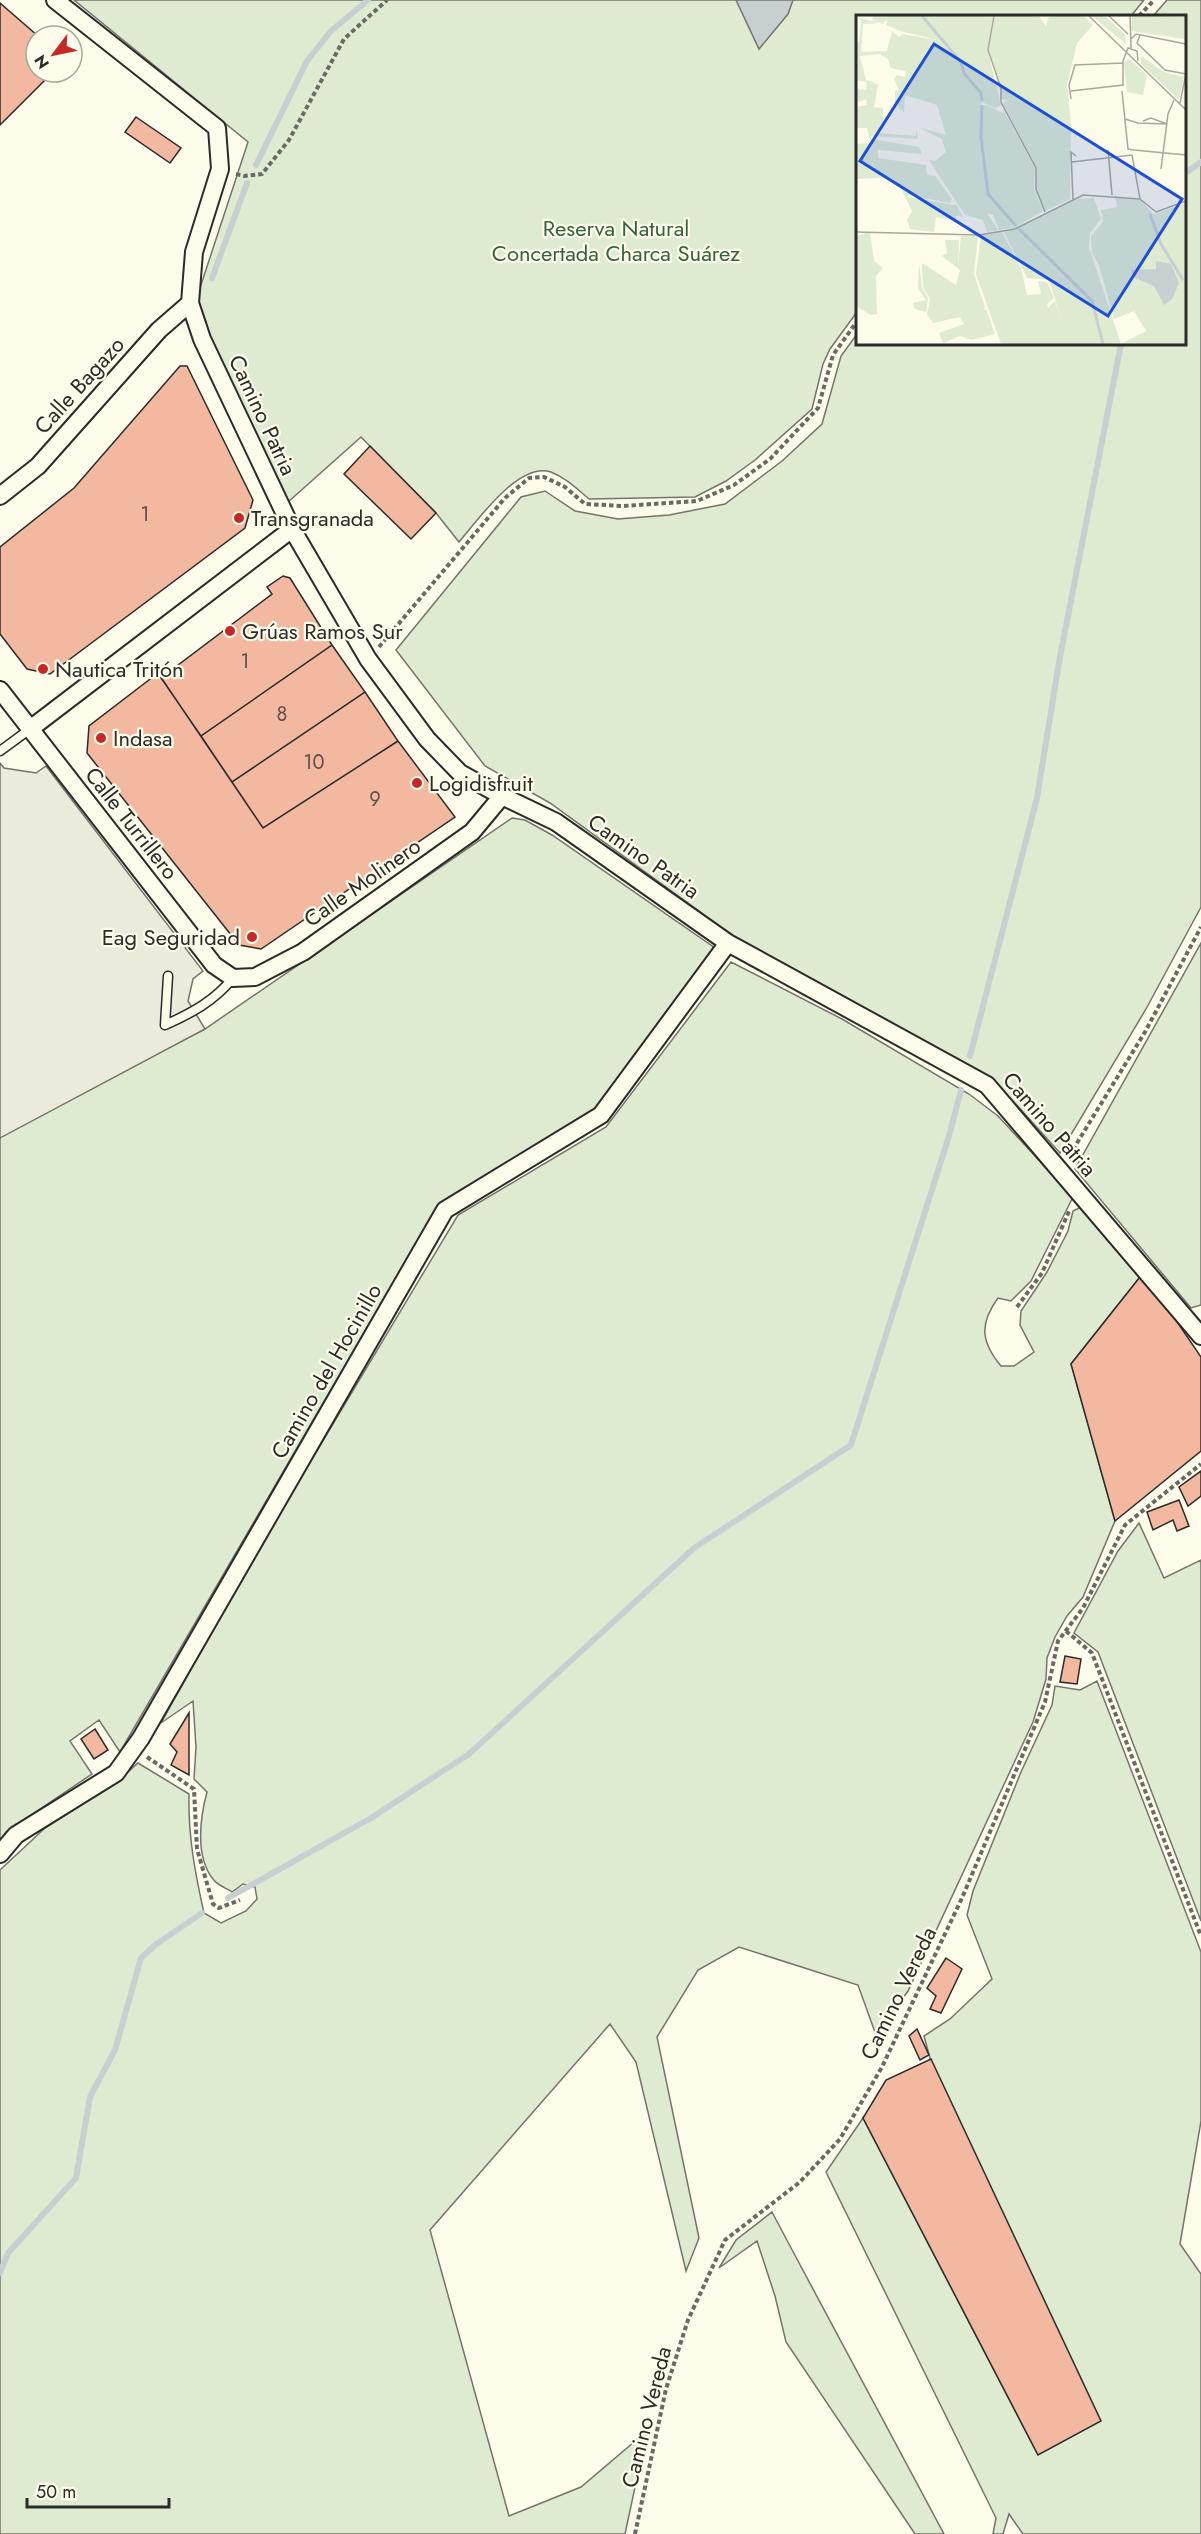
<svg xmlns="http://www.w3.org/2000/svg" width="1201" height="2534" viewBox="0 0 1201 2534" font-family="Jost,sans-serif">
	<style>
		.green { fill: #deebd1; stroke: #74746e; stroke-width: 1.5 }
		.parking { fill: #eceadb; stroke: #74746e; stroke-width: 1.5 }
		.water { fill: #c7d0d0; stroke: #74746e; stroke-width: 1.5 }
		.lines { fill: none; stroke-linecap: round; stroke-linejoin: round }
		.stream { stroke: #c7d0d0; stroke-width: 6 }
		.building { fill: #f2b8a0; stroke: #2b2b2b; stroke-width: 1.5 }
		.lane-casing { stroke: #2b2b2b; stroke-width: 11 }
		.street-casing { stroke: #2b2b2b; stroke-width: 20 }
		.path { stroke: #6a6964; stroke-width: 4; stroke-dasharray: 4.5 3; stroke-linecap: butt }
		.lane { stroke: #fdfbea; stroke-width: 8 }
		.street { stroke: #fdfbea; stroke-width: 16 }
		.poi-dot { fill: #c62828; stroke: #fdfbea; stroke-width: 2 }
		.labels { text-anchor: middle; stroke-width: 4.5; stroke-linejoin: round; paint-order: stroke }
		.number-label { font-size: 20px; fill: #5d4e48 }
		.park-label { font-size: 22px; fill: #34623c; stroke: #fdfbea }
		.street-label { font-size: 22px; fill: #2b2b2b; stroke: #fdfbea }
		.poi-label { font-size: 22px; fill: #2b2b2b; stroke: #fdfbea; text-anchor: start }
		.inset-river { fill: none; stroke: #c7d0d0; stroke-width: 3 }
		.inset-road { fill: none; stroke: #a9a89e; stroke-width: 1.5 }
		.view { fill: #1d4ed8; fill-opacity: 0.15; stroke: #1d4ed8; stroke-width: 3 }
		.inset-edge { fill: none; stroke: #2b2b2b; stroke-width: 3 }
	</style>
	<rect width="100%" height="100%" fill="#fdfbea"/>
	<path class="green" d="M74,0H1144L1131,16H858L857,312L830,349L823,364L812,409L755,460L726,481L695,497L589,499C577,489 566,478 551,472C519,461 478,520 459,542L436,513L361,437L288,502L208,332L197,297L248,142Z
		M1167,0H1201V907L1146,1009L1060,1153L993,1079L732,935L550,803L485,766L396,650L521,497L545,491L575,511L618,519L669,515L725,504L782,461L822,424L841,356L857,334L858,344H1184V16H1153Z
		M512,818L525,820L552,835L715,948L596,1111L439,1204L120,1752L99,1720L70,1741L92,1774L6,1832L0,1840V1133L205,1029Z
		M1201,943V1305L1191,1308L1075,1169Z
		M731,962L842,1019L969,1094L998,1116L1073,1197L1031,1281L1011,1301L998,1298C979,1324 981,1342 1001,1366H1014L1034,1352L1020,1325L1021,1311L1047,1272L1068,1231L1073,1211L1081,1207L1140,1277L1071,1364L1115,1521L1083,1597L1067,1616L1055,1637L1047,1658L1046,1679L1033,1722L908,1991L876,2035L858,1985L739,1947L698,1970L657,2037L699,2238L686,2271L636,2062L610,2024L430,2230L509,2516L581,2487L647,2431L625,2534H0V1870L45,1828L119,1780L138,1763L189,1794C188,1836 195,1873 204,1913L221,1923L246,1911L257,1899L255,1887L243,1884L232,1892C226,1888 217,1885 213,1879C195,1857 200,1818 207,1792L194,1779L196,1747L193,1701L161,1723L257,1551L458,1215L606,1127Z
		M1139,1523L1164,1578L1201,1560V1921L1098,1652L1074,1633L1118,1551Z
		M1097,1681L1201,1952V2121L1180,2244L1201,2274V2534H1023L1009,2514L1003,2534H993L996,2518L826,2172L863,2118L1038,2455L924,2036L950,2019L992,1979L967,1915L973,1891L1021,1772L1052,1705L1055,1686L1080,1690Z
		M772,2212L790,2246L944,2534H915L786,2342L775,2296L757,2241L719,2268L736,2240Z"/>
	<path class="parking" d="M0,763L4,768L36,773L46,766L203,971L193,979L188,1001L205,1029L0,1138Z"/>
	<path class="water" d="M736,0H793L788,14L759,49Z"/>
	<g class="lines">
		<path class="stream" d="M256,165L307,61L331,31L368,0
			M1184,174L1201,162
			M212,278L247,183
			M970,1056L1037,798L1059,662L1121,344
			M228,1898L371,1818L469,1754L694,1548L851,1445L949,1136L961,1090
			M0,2273L8,2253L76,2178L90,2097L115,2050L141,1958L155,1945L202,1913"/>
	</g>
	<path class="building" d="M0,3L38,36H36V72H53L0,125Z
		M136,117L181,148L170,163L125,132Z
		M180,366H187L253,500L245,528L50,674L27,669L0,634V547L74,488Z
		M370,446L436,513L411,539L344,474Z
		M283,576L290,578L332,645L201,736L161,678L272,594L267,587Z
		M332,645L365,692L232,782L201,736Z
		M158,673L263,828L398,741L455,817L261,949L239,945L87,753L89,726Z
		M365,692L398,741L263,828L232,782Z
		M1140,1277L1167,1307L1201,1357V1451L1115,1521L1071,1364Z
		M1201,1471V1496L1188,1506L1179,1487Z
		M1179,1500L1189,1526L1177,1531L1173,1520L1153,1530L1147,1512Z
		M1065,1656L1081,1659L1077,1684L1060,1682Z
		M189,1713V1775L171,1765L177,1752L170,1744Z
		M95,1729L108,1750L94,1759L81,1739Z
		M946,1958L962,1969L941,2013L930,2009L936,1996L927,1988Z
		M917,2029L929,2055L920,2060L909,2036Z
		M931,2059L1101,2421L1038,2455L863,2118L886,2080Z"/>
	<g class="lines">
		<defs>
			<path id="lane" d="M0,751L30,729
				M168,976L165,1025C192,1013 214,1001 233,978"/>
			<path id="street" d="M55,0L217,128L220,169L194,252L190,303L202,339L292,529L368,659L427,739L460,773L502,796L556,822L728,943L987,1085L1201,1336
				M0,496L38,466L159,330L190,303
				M0,690L214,965L233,978L255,977L303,952L472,832L502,796
				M30,729L292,529
				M0,1854L16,1835L116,1773L141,1738L445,1210L601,1115L728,943"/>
		</defs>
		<use href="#lane" class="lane-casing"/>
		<use href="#street" class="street-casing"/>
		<path class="path" d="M1139,16L1154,0
			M236,174L244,176L262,174L289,140L344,39L387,0
			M379,647L505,498L529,478L544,477L565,487L585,504L623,506L697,501L734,485L770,459L818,408L833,355L858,320
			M1069,1156L1145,1032L1201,927
			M1017,1307L1042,1273L1070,1209
			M1066,1631L1092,1653L1201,1936
			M147,1757L194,1789L197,1849L213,1904L219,1908L240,1900
			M635,2534L666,2389L688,2320L725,2240L800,2182L840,2139L882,2067L962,1898L1045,1702L1058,1641L1083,1608L1125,1525L1201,1464"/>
		<use href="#lane" class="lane"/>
		<use href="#street" class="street"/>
	</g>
	<g class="poi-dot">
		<circle cx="239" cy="518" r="6"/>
		<circle cx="230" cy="631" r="6"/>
		<circle cx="43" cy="669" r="6"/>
		<circle cx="101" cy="738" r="6"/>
		<circle cx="417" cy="783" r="6"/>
		<circle cx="252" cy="937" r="6"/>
	</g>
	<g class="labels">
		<g class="number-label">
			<text x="145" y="521">1</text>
			<text x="245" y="668">1</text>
			<text x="282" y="721">8</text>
			<text x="314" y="769">10</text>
			<text x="375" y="806">9</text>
		</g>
		<g class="park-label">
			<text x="616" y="236">Reserva Natural<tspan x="616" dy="25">Concertada Charca Suárez</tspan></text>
		</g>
		<g class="street-label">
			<text transform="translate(79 385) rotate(-48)" y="8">Calle Bagazo</text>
			<text transform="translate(263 415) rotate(65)" y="8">Camino Patria</text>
			<text transform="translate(132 823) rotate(52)" y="8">Calle Turrillero</text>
			<text transform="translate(644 856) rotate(35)" y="8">Camino Patria</text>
			<text transform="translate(362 882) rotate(-35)" y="8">Calle Molinero</text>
			<text transform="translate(1050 1124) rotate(49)" y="8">Camino Patria</text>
			<text transform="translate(326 1371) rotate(-60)" y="8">Camino del Hocinillo</text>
			<text transform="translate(898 1993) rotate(-64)" y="8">Camino Vereda</text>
			<text transform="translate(646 2417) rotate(-76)" y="8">Camino Vereda</text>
		</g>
		<g class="poi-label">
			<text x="251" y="526">Transgranada</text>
			<text x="242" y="639">Grúas Ramos Sur</text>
			<text x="55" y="677">Nautica Tritón</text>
			<text x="113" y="746">Indasa</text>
			<text x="429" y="791">Logidisfruit</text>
			<text x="240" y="945" text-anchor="end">Eag Seguridad</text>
		</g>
	</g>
	<g transform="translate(856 15)">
		<rect width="330" height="330" fill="#fdfbea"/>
		<path d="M17,1H137L132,36L145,90L139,93L126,87L124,93L130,90L147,98V94L179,154L178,174L187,196L159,212L143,215L137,200L131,198L142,215L131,217L127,205L109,200L73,145L79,146L90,137L86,124L62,112L90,120L81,90L49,80L48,98L39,88V76L43,75L38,64L41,60L49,62L50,56L35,53L32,44L23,39L4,41L10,65L25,70L0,65V27H3L5,5L0,2L24,8L7,9L5,37L31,36L36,17L26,10L44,22L46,19L85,26L44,16L30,10L31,4L27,9L16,5ZM139,1H183L190,11L193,1H228L237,10L221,28L211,70L215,109L214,184L189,196L180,174L181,153L147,88L151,85L146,84L133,35ZM236,1H249L269,20L270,29ZM276,1L330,2L329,24L275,16ZM285,41L308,57L328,62L323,85L285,49ZM273,44L291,60L287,80L271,77L268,47ZM11,67L22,70L18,92L27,93V106L21,118L60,121V115L62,124L15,121V124L63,132L66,139L22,135V143L70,150L71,160L79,161L96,184L94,188L52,180V182L97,190L100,189L107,202L100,201V206L80,202L78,217L54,214L51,205L56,196L44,171L34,162L1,164L0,129L18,128L13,123L11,113H0V92L11,90L10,84L0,88V74L10,75ZM259,181L285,185L297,199L330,188V329H145L120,259L125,220L146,217L165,253L171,280L185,279L182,266L191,267L198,283L191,289L192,293L199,286L207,309L193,265L171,263L148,217L221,184L238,183L245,204L234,218L233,232L265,329L290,316L278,296L258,304L243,250L236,238L235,221L247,207L245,195L261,192ZM14,217L18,246L27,253L20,261L21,299L15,300L0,291V221ZM105,221H122L118,259L129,292L127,295L130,294L139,319L116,325L104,321L87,328L83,318L108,309L104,302L77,308L71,299L74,284L67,272L66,248L100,270L104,255L86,241L91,238L89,225H103L102,250ZM63,248L66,273L72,283L70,297L59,294L57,288L70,285L62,273Z" fill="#deebd1"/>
		<path d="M300,246L315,249L323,268L316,284L308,290L298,271L279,263L275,255L300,254Z" fill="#c7d0d0"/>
		<path class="inset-river" d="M66,1L105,47L108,58L125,78L126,86M126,90L125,122L132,179L160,211M294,199L305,229L327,265M163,214L236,286L247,329"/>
		<path class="inset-road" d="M138,1L132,35L145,73V87L180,153V174L189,197M233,1L330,95M253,1L272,19M274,1L275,33M284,20L281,28L309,55L330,59M274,25L280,19L330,29M215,76L267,70V46L272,33L281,36L282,46M266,76L272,134L278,135M215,84L213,70L219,50L267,48M324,88L330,59M269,104L282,108L311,109L295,103L287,106M252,135L256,180M278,135L330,140M276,140L284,184M216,147L276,140M305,154L312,99L318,85M217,184L215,137L220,141M284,184L300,197L330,186M0,217L123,220L159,214L227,180L284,184"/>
		<path class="view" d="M78,29L326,184L252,301L4,146Z"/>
		<rect width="330" height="330" class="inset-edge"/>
	</g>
	<g transform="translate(54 54) rotate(238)"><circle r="28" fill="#fdfbea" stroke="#a9a89e" stroke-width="1.5"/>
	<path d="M0-4.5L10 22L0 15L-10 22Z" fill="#c62828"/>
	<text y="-9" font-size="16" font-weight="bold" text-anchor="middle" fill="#2b2b2b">N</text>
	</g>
	<path d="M27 2498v9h142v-9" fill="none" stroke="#2b2b2b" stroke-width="3"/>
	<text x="36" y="2498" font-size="18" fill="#2b2b2b" stroke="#fdfbea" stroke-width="4.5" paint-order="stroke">50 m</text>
</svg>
